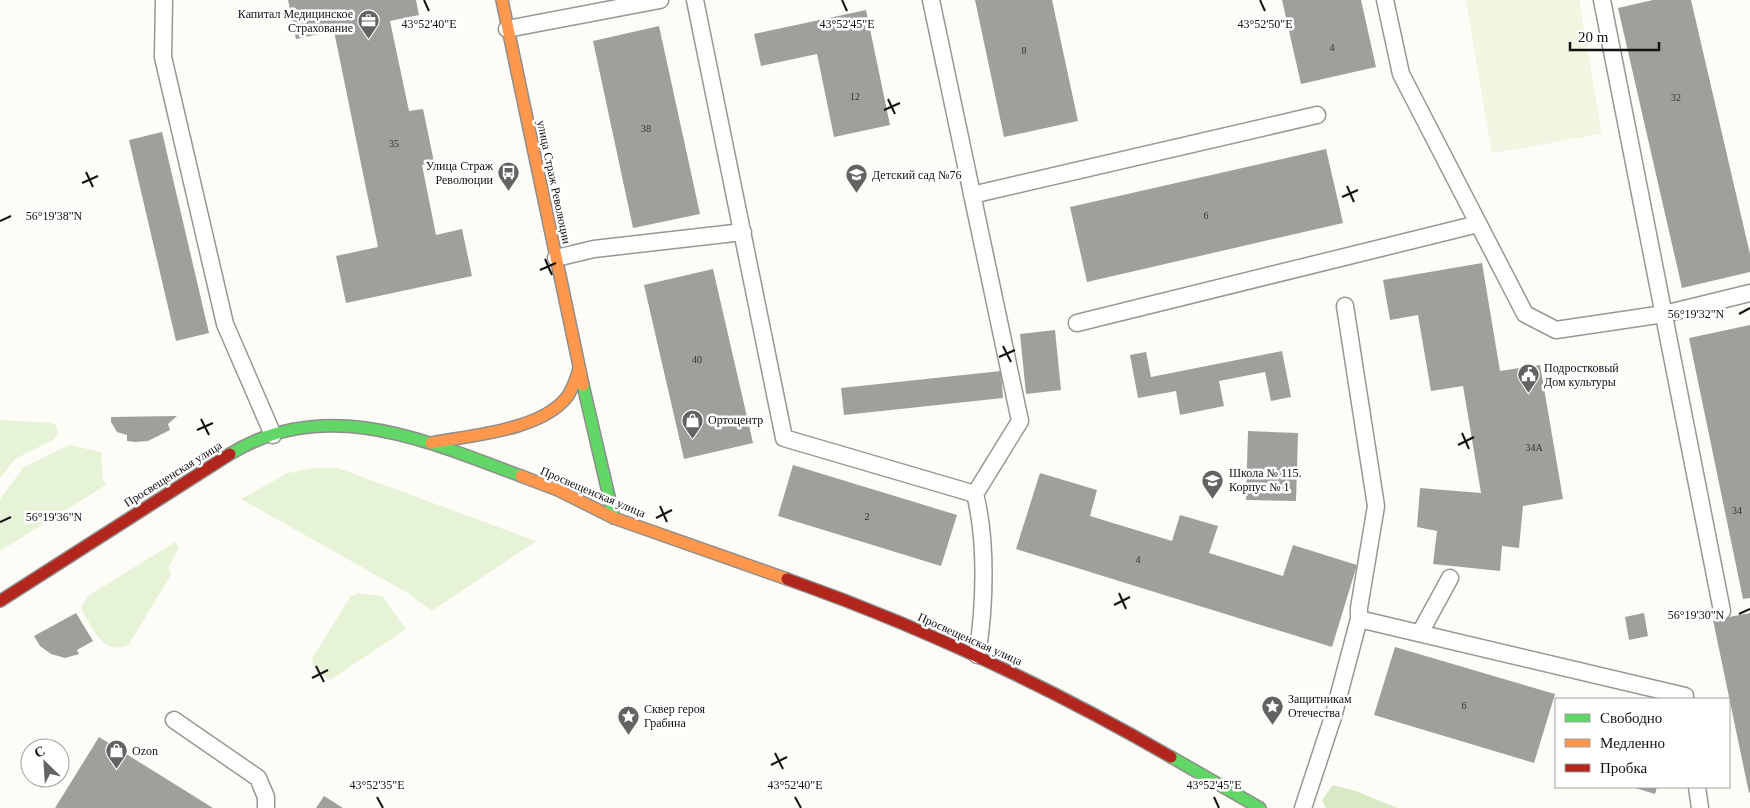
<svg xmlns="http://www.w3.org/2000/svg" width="1750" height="808" viewBox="0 0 1750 808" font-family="'Times New Roman',serif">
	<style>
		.green { fill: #e7f3d7 }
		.forest { fill: #d8eac5 }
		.pitch { fill: #f0f6e1 }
		.building { fill: #a19f9c }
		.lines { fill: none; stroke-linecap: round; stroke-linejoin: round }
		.lane-casing { stroke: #979795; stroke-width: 19 }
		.fast-casing { stroke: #8e8d8b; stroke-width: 14 }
		.slow-casing { stroke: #8e8d8b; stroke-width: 14 }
		.jam-casing { stroke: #8e8d8b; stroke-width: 14 }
		.lane { stroke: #fffffe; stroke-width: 16 }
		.fast { stroke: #63d668; stroke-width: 11 }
		.slow { stroke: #ff974d; stroke-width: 11 }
		.jam { stroke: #b3261e; stroke-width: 11 }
		.ticks { fill: none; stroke: #111; stroke-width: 2 }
		.labels { text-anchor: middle; stroke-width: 5; stroke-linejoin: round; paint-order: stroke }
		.number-label { font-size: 10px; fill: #353434 }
		.poi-label { font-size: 12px; fill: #111; stroke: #fff; text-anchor: start }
		.street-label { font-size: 12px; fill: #111; stroke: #fff }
		.ticks-label { font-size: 12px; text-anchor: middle; fill: #111; stroke: #fff; stroke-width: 5; stroke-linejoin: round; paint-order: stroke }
	</style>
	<rect width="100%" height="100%" fill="#fdfcf7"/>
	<path class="green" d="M0,420L52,423L56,425L58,434L53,440L15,459L0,478Z
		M69,445L101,452L103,479L106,485L0,551V499L24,467Z
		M314,468H338L536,541L432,611L406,592L241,499L288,473Z
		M175,542L179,548L168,568L171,575L129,644C104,659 91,625 81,608L88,596Z
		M358,593L382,596L406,629L330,680L313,665L312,659L350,597Z"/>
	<path class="forest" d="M1333,785L1356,791L1397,808H1326L1322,800Z"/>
	<path class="pitch" d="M1466,0H1579L1602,134L1492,153Z"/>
	<path class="building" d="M288,0H416L419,15L390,21L409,111L423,109L434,162L422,165L436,235L462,229L472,276L346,303L336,256L378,247L334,31L296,39Z
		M975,0H1052L1078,121L1004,137Z
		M1282,0H1361L1376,67L1301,84Z
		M1653,0H1691L1750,254V272L1682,288L1618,8Z
		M866,10L890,125L834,137L817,54L761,66L754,34Z
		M659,26L700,214L633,228L593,41Z
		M162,132L209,333L176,341L129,140Z
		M1326,149L1343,223L1087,282L1070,207Z
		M1482,263L1500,371L1540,365L1563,499L1523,506L1519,548L1502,546L1500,571L1433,564L1437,531L1417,527L1420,488L1481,493L1463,386L1431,391L1418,315L1390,320L1383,280Z
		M713,269L753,443L684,459L644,285Z
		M1750,325V598L1743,599L1689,338Z
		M1055,330L1061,390L1026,394L1020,334Z
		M1282,351L1291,397L1271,401L1265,372L1219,381L1224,406L1180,415L1176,391L1138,398L1130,355L1146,352L1151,377Z
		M1001,371L1003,398L844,415L841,388Z
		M177,416L168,424L170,430L148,441L135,442L127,441V435L117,432L111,422V417Z
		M1248,431L1298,433L1296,501L1246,500Z
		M793,465L957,515L941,566L778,516Z
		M1040,473L1097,490L1090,516L1172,541L1180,515L1218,526L1209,553L1283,576L1293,545L1357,565L1332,647L1016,549Z
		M76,613L93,641L77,650L79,654L65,658L51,654L40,646L34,636Z
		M1644,613L1648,636L1629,640L1625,617Z
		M1750,613V792L1749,793L1713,620Z
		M1395,647L1555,694L1534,763L1374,715Z
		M99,737L213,808H55Z
		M1632,787H1657L1655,794Z
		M324,796L343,808H316Z"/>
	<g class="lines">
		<defs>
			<path id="lane" d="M164,0L163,57L225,324L273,435
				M695,0L784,438L975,494
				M931,0L1020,421L975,494C987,541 985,607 977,655
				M1385,0L1401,74L1525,314L1556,330L1664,314L1750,293
				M1602,0L1722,611
				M507,29L660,0
				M972,195L1317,115
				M556,258L594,249L743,232
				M1077,323L1478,224
				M1359,619L1685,696V699
				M1420,633L1450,578
				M174,720L258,778L266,797V808
				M1697,787L1700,808
				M1303,808L1333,717L1359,619V608L1376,506L1345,306"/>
			<path id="fast" d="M583,385L614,518
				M230,454C326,395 427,441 521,476
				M1171,757L1260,808"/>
			<path id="slow" d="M502,0L583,385
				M431,443C471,435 540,431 567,397C573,389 576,379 579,369
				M521,476L558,490L614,518L787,579"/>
			<path id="jam" d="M787,579C920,626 1048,686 1171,757
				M0,601L230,454"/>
		</defs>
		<use href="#lane" class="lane-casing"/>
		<use href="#fast" class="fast-casing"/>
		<use href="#slow" class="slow-casing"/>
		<use href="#jam" class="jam-casing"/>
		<use href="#lane" class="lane"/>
		<use href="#fast" class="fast"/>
		<use href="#slow" class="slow"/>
		<use href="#jam" class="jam"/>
	</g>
	<path class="ticks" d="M424,0L429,11M842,0L847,11M1260,0L1265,11M888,99L895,114M884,110L900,103M86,172L93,187M82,183L98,176M1347,186L1354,202M1342,197L1358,190M0,221L11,216M545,259L552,275M540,270L556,263M1739,314L1750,308M1003,346L1011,362M999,357L1015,350M201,419L209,435M197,430L213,423M1462,433L1469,449M1458,445L1474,437M660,506L667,522M656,518L672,510M0,522L11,517M1119,593L1126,609M1114,605L1130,597M1739,614L1750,609M316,666L324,682M312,678L328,670M775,753L783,769M771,765L787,757M377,797L383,808M795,797L801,808M1214,797L1219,808"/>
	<defs>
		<symbol id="office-pin" viewBox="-11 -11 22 30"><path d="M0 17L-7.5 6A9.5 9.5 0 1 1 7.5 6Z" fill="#646362" stroke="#fff"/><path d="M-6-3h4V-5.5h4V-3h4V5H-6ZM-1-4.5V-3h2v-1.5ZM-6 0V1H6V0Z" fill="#fff"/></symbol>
		<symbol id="bus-pin" viewBox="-11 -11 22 30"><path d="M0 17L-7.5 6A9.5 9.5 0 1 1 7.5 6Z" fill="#646362" stroke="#fff"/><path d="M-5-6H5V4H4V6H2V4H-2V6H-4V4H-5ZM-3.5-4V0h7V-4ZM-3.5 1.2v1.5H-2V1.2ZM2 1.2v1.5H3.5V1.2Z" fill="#fff"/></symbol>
		<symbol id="school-pin" viewBox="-11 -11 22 30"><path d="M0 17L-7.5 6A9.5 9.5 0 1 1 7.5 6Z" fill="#646362" stroke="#fff"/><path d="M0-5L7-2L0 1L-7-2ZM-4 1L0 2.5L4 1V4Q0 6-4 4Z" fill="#fff"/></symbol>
		<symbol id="civic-pin" viewBox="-11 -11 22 30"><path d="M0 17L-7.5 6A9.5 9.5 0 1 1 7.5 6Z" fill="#646362" stroke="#fff"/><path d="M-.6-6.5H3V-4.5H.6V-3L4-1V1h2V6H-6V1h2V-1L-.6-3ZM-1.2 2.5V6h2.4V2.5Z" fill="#fff"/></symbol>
		<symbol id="shop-pin" viewBox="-11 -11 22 30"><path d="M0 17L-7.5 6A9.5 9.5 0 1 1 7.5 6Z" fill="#646362" stroke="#fff"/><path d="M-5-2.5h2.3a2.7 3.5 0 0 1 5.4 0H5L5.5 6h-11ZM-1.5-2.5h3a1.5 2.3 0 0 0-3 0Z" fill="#fff"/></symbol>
		<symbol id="sight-pin" viewBox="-11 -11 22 30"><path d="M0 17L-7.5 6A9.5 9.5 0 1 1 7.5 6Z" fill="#646362" stroke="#fff"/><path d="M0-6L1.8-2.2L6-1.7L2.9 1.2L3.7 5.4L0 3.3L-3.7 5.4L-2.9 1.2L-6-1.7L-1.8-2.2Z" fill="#fff"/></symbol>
	</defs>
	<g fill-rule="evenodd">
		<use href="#office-pin" x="356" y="8" width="25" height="34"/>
		<use href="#bus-pin" x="496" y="160" width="25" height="34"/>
		<use href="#school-pin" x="844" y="162" width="25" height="34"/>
		<use href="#civic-pin" x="1516" y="362" width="25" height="34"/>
		<use href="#shop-pin" x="680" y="408" width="25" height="34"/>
		<use href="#school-pin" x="1200" y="468" width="25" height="34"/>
		<use href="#sight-pin" x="1260" y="694" width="25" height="34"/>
		<use href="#sight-pin" x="616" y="704" width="25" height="34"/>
		<use href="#shop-pin" x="104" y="738" width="25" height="34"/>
	</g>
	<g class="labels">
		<g class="number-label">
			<text x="1332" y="51">4</text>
			<text x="1024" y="54">8</text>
			<text x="855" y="100">12</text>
			<text x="1676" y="101">32</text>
			<text x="646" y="132">38</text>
			<text x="394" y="147">35</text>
			<text x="1206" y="219">6</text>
			<text x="697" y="363">40</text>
			<text x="1534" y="451">34А</text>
			<text x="1737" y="514">34</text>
			<text x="867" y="520">2</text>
			<text x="1138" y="563">4</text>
			<text x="1464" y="709">6</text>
		</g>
		<g class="poi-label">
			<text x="353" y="18" text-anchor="end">Капитал Медицинское<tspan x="353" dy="14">Страхование</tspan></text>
			<text x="493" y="170" text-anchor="end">Улица Страж<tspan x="493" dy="14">Революции</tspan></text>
			<text x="872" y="179">Детский сад №76</text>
			<text x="1544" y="372">Подростковый<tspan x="1544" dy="14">Дом культуры</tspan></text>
			<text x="708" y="424">Ортоцентр</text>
			<text x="1229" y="477">Школа № 115.<tspan x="1229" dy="14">Корпус № 1</tspan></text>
			<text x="1288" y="703">Защитникам<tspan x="1288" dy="14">Отечества</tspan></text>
			<text x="644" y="713">Сквер героя<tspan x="644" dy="14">Грабина</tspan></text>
			<text x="132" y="755">Ozon</text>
		</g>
		<g class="street-label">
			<text transform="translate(554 182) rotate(78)" y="4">улица Страж Революции</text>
			<text transform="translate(173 474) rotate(-32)" y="4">Просвещенская улица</text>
			<text transform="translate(593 492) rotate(23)" y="4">Просвещенская улица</text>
			<text transform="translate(970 639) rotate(24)" y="4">Просвещенская улица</text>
		</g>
	</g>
	<g class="ticks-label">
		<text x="429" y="28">43°52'40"E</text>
		<text x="847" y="28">43°52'45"E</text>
		<text x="1265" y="28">43°52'50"E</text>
		<text x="54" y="220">56°19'38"N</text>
		<text x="1696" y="318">56°19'32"N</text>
		<text x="54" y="521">56°19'36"N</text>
		<text x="1696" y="619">56°19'30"N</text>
		<text x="377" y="789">43°52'35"E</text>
		<text x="795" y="789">43°52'40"E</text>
		<text x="1214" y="789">43°52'45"E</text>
	</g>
	<rect x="1555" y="698" width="175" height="90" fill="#ffffff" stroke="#a0a0a0"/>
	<rect x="1565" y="714" width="25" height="8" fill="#63d668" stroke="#a0a0a0"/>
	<text x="1600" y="723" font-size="15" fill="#111111">Свободно</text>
	<rect x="1565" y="739" width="25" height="8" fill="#ff974d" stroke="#a0a0a0"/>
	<text x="1600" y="748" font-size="15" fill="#111111">Медленно</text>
	<rect x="1565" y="764" width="25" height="8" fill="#b3261e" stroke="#a0a0a0"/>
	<text x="1600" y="773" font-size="15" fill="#111111">Пробка</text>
	<g transform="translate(45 763) rotate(335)"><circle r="24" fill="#ffffff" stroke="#a0a0a0"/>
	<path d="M0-4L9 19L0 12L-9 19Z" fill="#646362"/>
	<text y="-8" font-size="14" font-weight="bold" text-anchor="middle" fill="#111111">С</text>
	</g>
	<path d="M1570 42v8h89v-8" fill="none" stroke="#111111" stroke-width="2.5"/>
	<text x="1578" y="42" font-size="15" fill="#111111" stroke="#ffffff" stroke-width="4" paint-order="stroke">20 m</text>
</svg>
